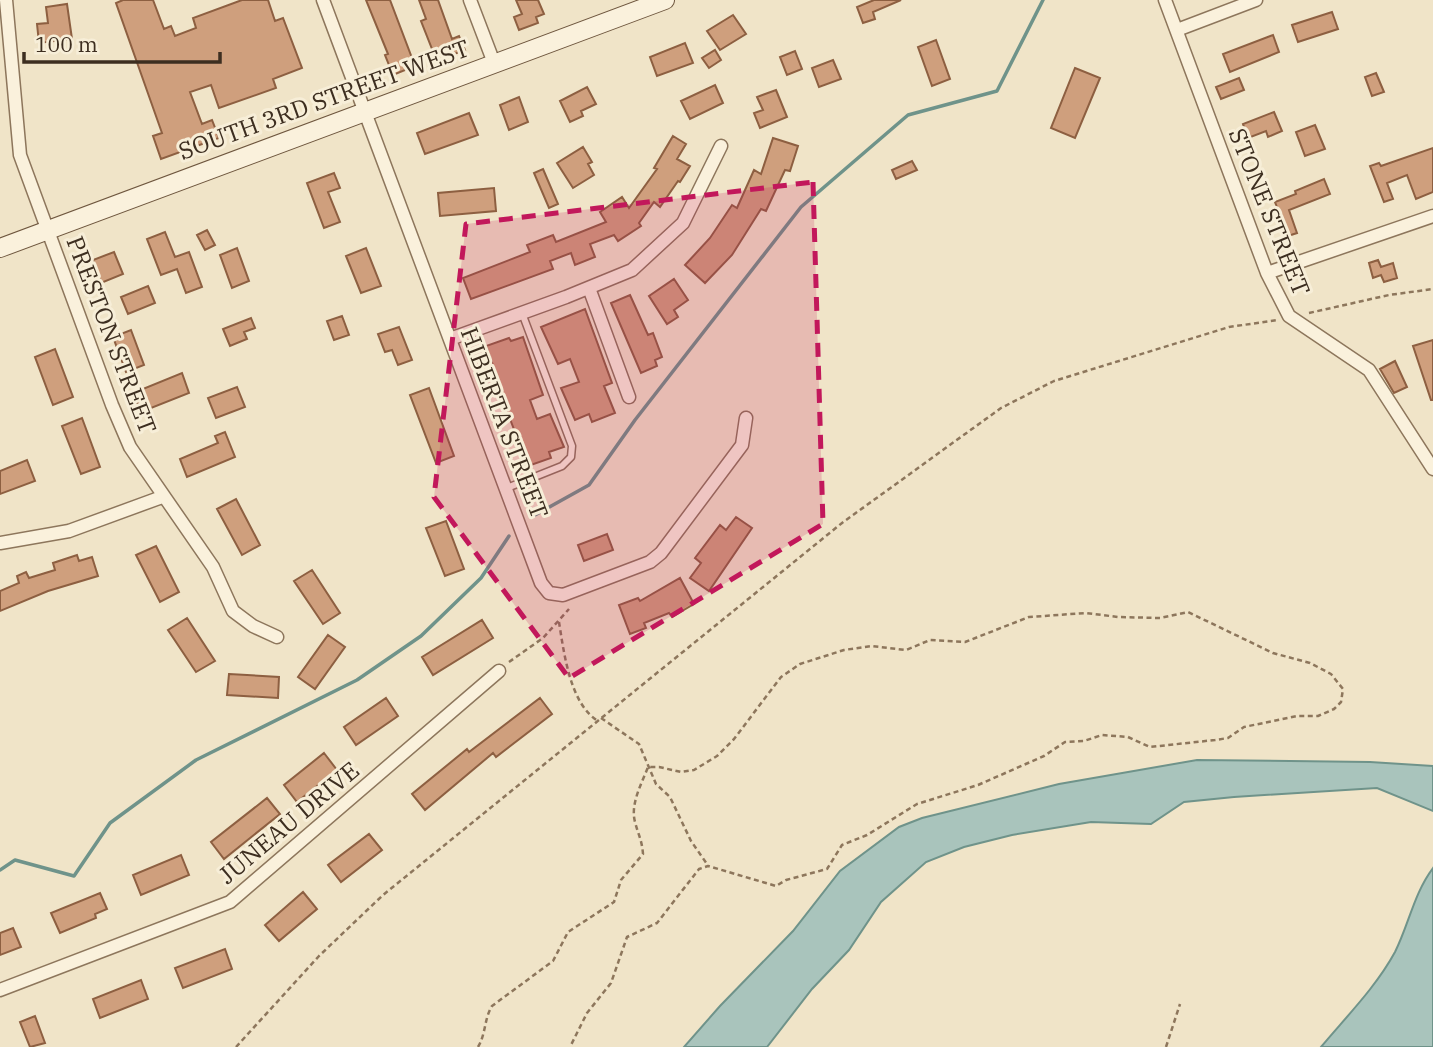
<svg xmlns="http://www.w3.org/2000/svg" width="1433" height="1047" viewBox="0 0 1433 1047" font-family="'IBM Plex Serif',serif">
	<style>
		.water { fill: #a9c4bc; stroke: #6f938a; stroke-width: 2 }
		.lines { fill: none; stroke-linecap: round; stroke-linejoin: round }
		.stream { stroke: #6f938a; stroke-width: 3.5 }
		.building { fill: #cf9f7d; stroke: #8d5f41; stroke-width: 2 }
		.lane-casing { stroke: #8d765c; stroke-width: 9 }
		.street-casing { stroke: #8d765c; stroke-width: 15 }
		.secondary-casing { stroke: #6f573f; stroke-width: 20 }
		.path { stroke: #8d765c; stroke-width: 2.5; stroke-dasharray: 5 3.5; stroke-linecap: butt }
		.lane { stroke: #faf1dc; stroke-width: 6 }
		.street { stroke: #faf1dc; stroke-width: 12 }
		.secondary { stroke: #faf1dc; stroke-width: 18 }
		.marked { fill: #c2185b; fill-opacity: 0.2; stroke: #c2185b; stroke-width: 5; stroke-dasharray: 14 9; stroke-linejoin: round }
		.labels { text-anchor: middle; stroke-width: 6; stroke-linejoin: round; paint-order: stroke }
		.street-label { font-size: 24px; fill: #3d2e20; stroke: #f7eed8 }
	</style>
	<rect width="100%" height="100%" fill="#f0e4c8"/>
	<path class="water" d="M1197,760L1370,762L1433,766V811L1377,788L1234,797L1184,802L1151,824L1091,822L1012,835L964,847L926,862L881,902L849,950L812,989L767,1047H684L720,1006L793,931L840,871L899,827L922,818L1059,784Z
		M1433,868V1047H1321C1346,1017 1376,987 1395,952C1409,924 1414,893 1433,868Z"/>
	<g class="lines">
		<path class="stream" d="M535,515L589,485L635,420L801,207L908,115L997,91L1043,0
			M0,870L15,860L74,876L110,823L196,760L357,680L421,636L481,578L509,536"/>
	</g>
	<path class="building" d="M123,0H153L164,29L171,26L175,36L196,28L193,18L242,0H268L275,21L283,18L302,68L273,79L276,88L219,108L211,85L190,92L202,124L212,120L219,138L161,159L153,136L162,133L116,3Z
		M366,0H390L415,66L393,75L385,55L388,54Z
		M419,0H438L452,39L459,36L465,50L446,57L443,51L434,54L421,21L426,19Z
		M516,0H538L544,14L536,17L538,23L519,30L514,17L522,14Z
		M874,0H901L873,12L875,19L863,23L857,7Z
		M67,4L72,39L39,43L37,24L48,23L46,7Z
		M1332,12L1338,29L1298,42L1292,25Z
		M733,15L746,34L720,50L707,31Z
		M1273,35L1279,52L1230,72L1223,54Z
		M936,40L950,79L932,86L918,47Z
		M685,43L693,63L657,76L650,57Z
		M715,50L721,60L709,68L702,58Z
		M795,51L802,69L787,75L780,57Z
		M833,60L841,79L819,87L812,68Z
		M1075,68L1100,78L1075,138L1051,128Z
		M1376,73L1384,92L1372,96L1365,77Z
		M1239,78L1244,90L1221,99L1216,87Z
		M715,85L723,103L690,119L681,101Z
		M587,87L596,104L581,111L583,116L570,122L560,101Z
		M776,90L787,117L760,128L754,113L763,110L757,97Z
		M519,97L528,122L509,130L500,105Z
		M1274,112L1282,131L1268,137L1266,131L1248,138L1243,124Z
		M469,113L478,135L425,154L417,133Z
		M1315,125L1325,149L1305,156L1296,132Z
		M673,136L686,144L677,159L690,166L680,182L678,181L660,207L654,202L639,223L641,226L618,241L614,235L590,244L595,257L575,265L571,253L550,261L553,269L471,299L463,278L530,252L527,245L553,235L556,242L606,222L600,212L622,197L629,208L657,169L654,168Z
		M773,138L798,146L790,171L785,170L766,211L761,209L732,255L705,283L685,265L710,238L732,205L737,208L754,170L761,174Z
		M583,147L592,162L588,164L594,175L573,188L557,163Z
		M1433,148V192L1416,199L1407,175L1387,183L1393,199L1384,202L1370,166L1379,163L1381,166Z
		M912,161L917,170L896,179L892,170Z
		M543,169L558,204L549,208L534,173Z
		M334,173L340,188L328,192L340,222L324,228L307,183Z
		M1324,179L1330,194L1289,210L1297,233L1288,236L1275,202L1296,194L1295,191Z
		M494,188L496,211L440,216L438,193Z
		M207,230L215,245L205,250L197,235Z
		M165,232L175,257L189,252L202,287L186,293L177,269L161,275L147,239Z
		M237,248L249,281L232,288L220,255Z
		M366,248L381,286L361,293L346,256Z
		M114,252L123,274L101,283L93,260Z
		M1378,260L1381,267L1393,263L1397,278L1384,282L1381,275L1373,278L1369,263Z
		M674,279L688,300L674,310L678,317L667,324L649,296Z
		M148,286L155,303L128,314L121,297Z
		M630,295L648,335L653,333L662,357L655,360L657,366L641,373L611,303Z
		M585,309L612,383L604,386L615,413L592,422L589,414L575,420L561,388L579,382L570,359L558,364L541,327Z
		M342,316L349,335L334,340L327,321Z
		M251,318L255,328L244,332L247,339L230,346L223,329Z
		M399,327L412,360L398,365L392,350L385,352L378,334Z
		M131,330L144,365L126,372L113,337Z
		M523,337L543,395L530,400L537,419L550,414L564,447L549,452L551,458L528,466L492,372L495,371L486,346L509,338L511,341Z
		M1433,340V400H1431L1413,346Z
		M55,349L73,397L53,405L35,357Z
		M1395,361L1407,387L1394,393L1380,369Z
		M182,373L189,393L141,412L133,393Z
		M237,387L245,407L216,418L208,398Z
		M429,388L454,456L436,463L410,395Z
		M82,418L100,467L81,474L62,426Z
		M225,432L235,457L187,477L180,459L218,443L215,436Z
		M27,460L35,481L0,494V471Z
		M236,499L260,545L242,555L217,509Z
		M736,517L752,528L709,591L690,578L701,563L695,558L720,525L726,530Z
		M446,521L464,569L445,576L426,528Z
		M607,534L613,550L584,561L578,545Z
		M156,546L179,592L160,602L136,555Z
		M77,555L79,561L92,557L98,576L48,591L0,611V591L19,583L17,576L26,572L29,578L55,570L53,563Z
		M312,570L340,613L323,624L294,581Z
		M680,578L694,604L672,617L669,613L644,623L646,628L630,634L619,605L638,598L640,601Z
		M187,618L215,661L196,672L168,630Z
		M482,620L493,638L433,675L422,657Z
		M328,635L345,647L315,689L298,677Z
		M229,674L279,677L278,698L227,695Z
		M386,698L398,716L356,745L344,727Z
		M540,698L552,714L496,757L493,753L425,810L412,794L467,749L469,752Z
		M324,753L337,770L297,802L284,785Z
		M267,798L280,814L224,859L211,842Z
		M369,834L382,850L341,882L328,865Z
		M181,855L189,875L141,895L133,875Z
		M303,892L317,909L279,941L265,925Z
		M100,893L107,909L95,914L96,918L60,933L51,913Z
		M13,928L21,947L0,955V933Z
		M225,949L232,969L183,988L175,968Z
		M141,980L148,999L100,1018L93,999Z
		M35,1016L45,1043L30,1047L20,1022Z"/>
	<g class="lines">
		<defs>
			<path id="lane" d="M507,488L562,466L571,457L572,446L522,313"/>
			<path id="street" d="M6,0L20,155L112,405L130,447L213,567L233,611L253,626L277,637
				M323,0L541,583L549,593L563,595L650,562L661,553L742,445L746,418
				M470,0L494,63
				M1165,0L1267,273L1289,316L1369,370L1433,469
				M1177,30L1256,0
				M1267,273L1433,216
				M589,288L629,397
				M450,339L566,297L632,270L683,223L721,146
				M0,543L69,531L162,497
				M0,990L230,902L499,671"/>
			<path id="secondary" d="M0,248L665,0"/>
		</defs>
		<use href="#lane" class="lane-casing"/>
		<use href="#street" class="street-casing"/>
		<use href="#secondary" class="secondary-casing"/>
		<path class="path" d="M1309,313L1389,295L1433,289
			M559,622C564,653 570,704 598,721
			M509,662L543,638L569,609
			M601,718L639,744L656,784L670,797L691,841L707,864
			M236,1047L319,956L383,895L842,523L1001,408L1054,381L1229,327L1278,320
			M478,1047C486,1034 484,1019 492,1006L553,961L568,932L614,902L621,880L643,854C642,840 638,834 635,822C630,804 642,783 648,767H659L681,772L694,770L717,756L734,739L781,677L800,664L844,650L871,646L906,650L930,640L965,642L1029,617L1086,613L1118,617L1160,618L1188,612L1273,653L1310,663L1331,674L1343,689L1341,702L1334,709L1318,716H1297L1244,727L1228,738L1215,740L1150,747L1128,737L1102,735L1084,741L1065,742L1044,756L978,785L917,804L867,835L842,845L827,869L786,880L776,886L708,866L699,869L657,923L627,937L611,983L587,1013L570,1047
			M1166,1047L1180,1004"/>
		<use href="#lane" class="lane"/>
		<use href="#street" class="street"/>
		<use href="#secondary" class="secondary"/>
	</g>
	<path class="marked" d="M813,182L823,524L569,678L434,497L466,224Z"/>
	<g class="labels">
		<g class="street-label">
			<text transform="translate(324 100) rotate(-20)" y="8">SOUTH 3RD STREET WEST</text>
			<text transform="translate(1269 212) rotate(68)" y="8">STONE STREET</text>
			<text transform="translate(111 335) rotate(69)" y="8">PRESTON STREET</text>
			<text transform="translate(504 423) rotate(69)" y="8">HIBERTA STREET</text>
			<text transform="translate(289 823) rotate(-40)" y="8">JUNEAU DRIVE</text>
		</g>
	</g>
	<path d="M24 52v10h196v-10" fill="none" stroke="#3d2e20" stroke-width="3.5"/>
	<text x="35" y="52" font-size="21" fill="#3d2e20" stroke="#f7eed8" stroke-width="5" paint-order="stroke">100 m</text>
</svg>
